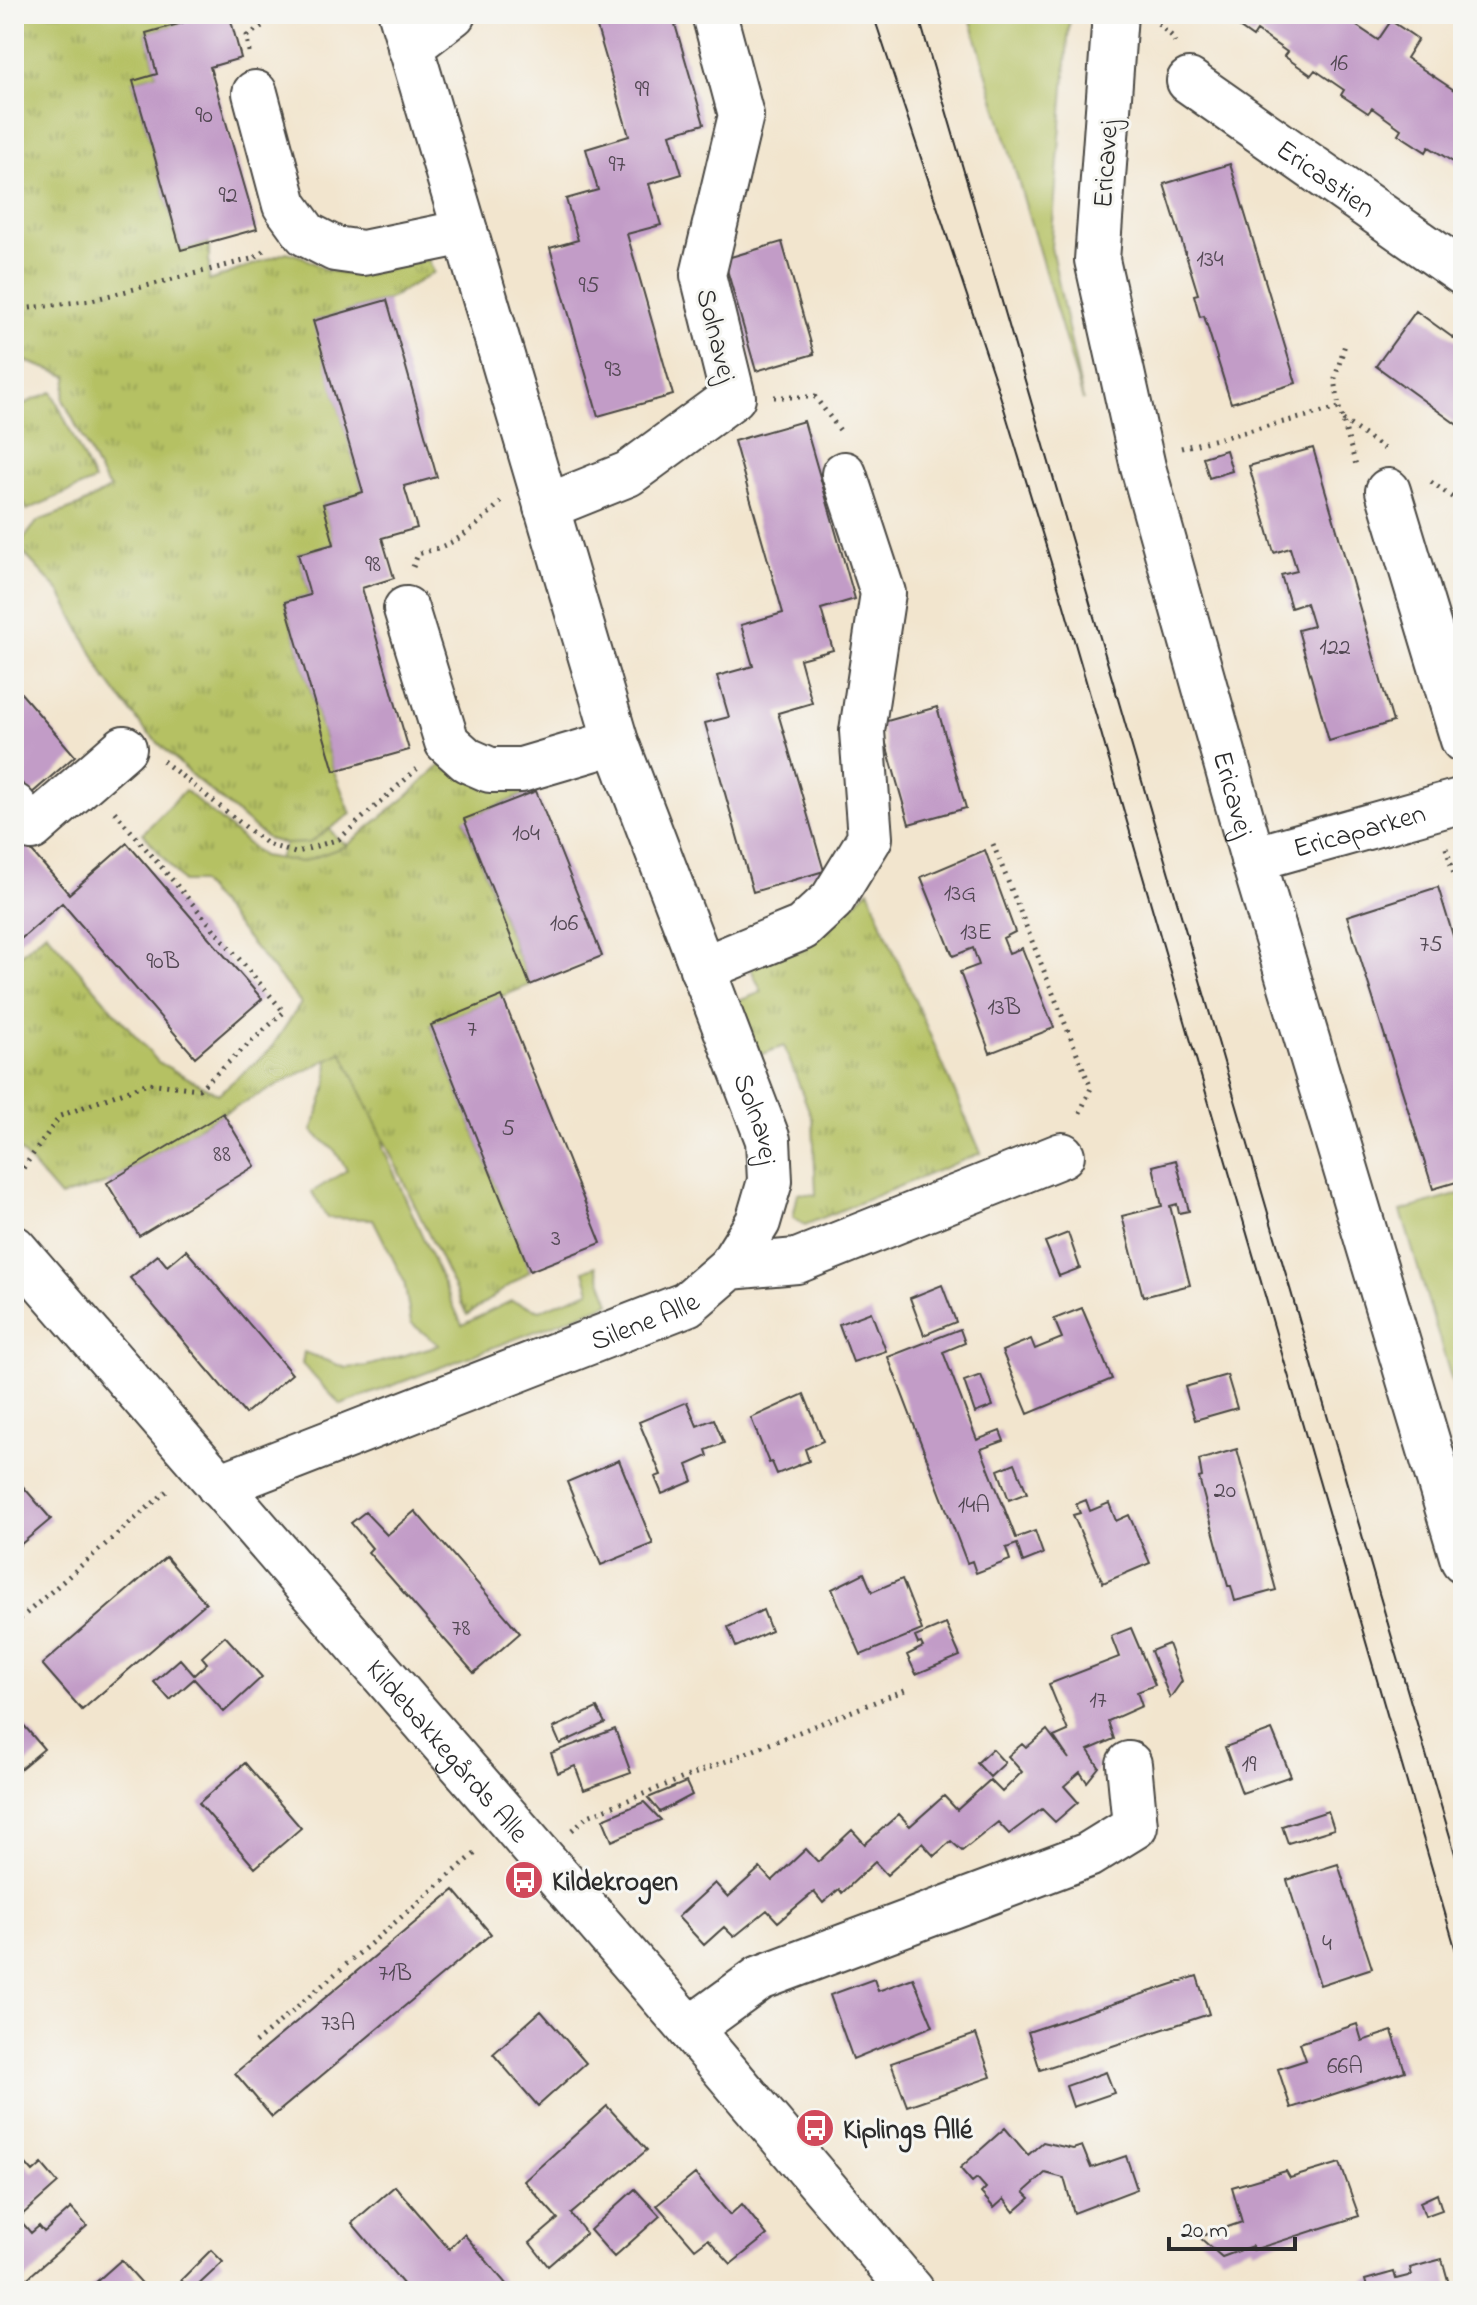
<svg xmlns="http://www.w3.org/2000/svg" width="1477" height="2305" viewBox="0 0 1477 2305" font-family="'Indie Flower',sans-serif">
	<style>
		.green { fill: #b5c163; stroke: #707647; stroke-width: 2 }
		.park { fill: url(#park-tufts); stroke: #707647; stroke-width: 2 }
		.building { fill: #c29cc7 }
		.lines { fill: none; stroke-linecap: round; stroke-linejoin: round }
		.minor-casing { stroke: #494743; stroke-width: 48 }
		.path { stroke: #494743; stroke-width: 5; stroke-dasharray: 2 6; stroke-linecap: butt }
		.minor { stroke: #fff; stroke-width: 44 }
		.tram { stroke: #2b2b2b; stroke-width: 2 }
		.labels { text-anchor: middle; stroke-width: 6; stroke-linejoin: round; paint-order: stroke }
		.number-label { font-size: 24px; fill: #514752 }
		.street-label { font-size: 28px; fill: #2b2b2b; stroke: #f6f6f2 }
		.poi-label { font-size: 28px; font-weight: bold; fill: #2b2b2b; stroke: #f6f6f2; text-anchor: start }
	</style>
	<defs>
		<pattern id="park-tufts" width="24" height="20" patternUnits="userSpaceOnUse" patternTransform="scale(2)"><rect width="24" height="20" fill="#b5c163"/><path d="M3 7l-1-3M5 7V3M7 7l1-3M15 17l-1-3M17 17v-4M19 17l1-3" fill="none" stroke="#939d52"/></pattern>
	</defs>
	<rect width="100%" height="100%" fill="#f6f6f2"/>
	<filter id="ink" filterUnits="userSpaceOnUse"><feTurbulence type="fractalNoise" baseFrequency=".0125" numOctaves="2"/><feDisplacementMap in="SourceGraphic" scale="16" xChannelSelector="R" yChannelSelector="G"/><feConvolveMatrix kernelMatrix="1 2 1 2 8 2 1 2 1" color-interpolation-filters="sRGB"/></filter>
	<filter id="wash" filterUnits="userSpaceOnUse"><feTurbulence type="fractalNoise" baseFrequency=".006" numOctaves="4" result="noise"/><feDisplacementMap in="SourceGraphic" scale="32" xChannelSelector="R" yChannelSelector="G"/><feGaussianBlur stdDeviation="1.8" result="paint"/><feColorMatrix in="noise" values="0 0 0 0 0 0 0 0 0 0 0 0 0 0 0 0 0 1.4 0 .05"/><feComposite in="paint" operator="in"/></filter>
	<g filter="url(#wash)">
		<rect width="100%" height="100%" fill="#f2e5ce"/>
		<path class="green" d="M969,14H1070L1051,247L1083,400Z
			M14,193L310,766C319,799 321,840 358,849L384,1116L383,1148L462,1325L511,1301L540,1310L590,1291L584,1271L596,1266L610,1303L341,1405L302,1364L304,1352L346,1368L367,1366L439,1345L411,1323L404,1281L373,1219L327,1218L312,1192L347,1170L335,1151L312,1131L327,1085L328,1057L271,877L285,844L268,839L195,778L146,731L106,679L60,592L20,549L22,541L38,521L79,506L110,489L101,475L63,399L68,376L14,357Z
			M1463,1193V1418L1401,1211Z"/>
		<path class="park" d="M14,14H179L182,23L146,33L157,74L133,81L181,250L209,242V281L287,252L303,257L325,270L360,276L428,259L434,272L387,300L314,321L363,492L323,504L334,544L298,554L310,595L285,602L334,771L351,814L309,843L285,844L268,839L195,778L146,731L106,679L60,592L20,549L22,541L38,521L79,506L110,489L101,475L63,399L68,376L14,357Z
			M52,392L94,481L27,510L14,480V408Z
			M444,762L484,788H539L464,820L530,985L431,1025L530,1271L467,1315L342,1052L223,1113L107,1183L60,1197L14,1144V960L46,932L158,1062L218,1094L269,1051L301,1003L200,882H183L143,833L185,790L262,856L301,862L346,846L407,796Z
			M869,889L885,931L981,1153L805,1225L793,1218L798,1193L816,1195L813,1121L784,1046L755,1057L733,1003L762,992L748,963L834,923Z"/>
		<g id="blocks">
			<path class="building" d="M179,14H237L230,17L241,58L210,67L257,229L181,250L133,81L157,74L146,33L182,23Z
				M593,14H672L704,124L670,134L682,174L649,184L661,225L627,234L673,395L598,416L550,248L578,240L566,199L598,190L586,149L629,136Z
				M1229,14H1339L1378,40L1391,21L1418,39L1406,58L1463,96V177L1457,173L1461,167L1429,147L1426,152L1398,134L1401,129L1372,108L1368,113L1341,95L1344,90L1315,70L1311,75L1284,56L1287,52L1257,31L1253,37L1226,18Z
				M1230,164L1296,383L1231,403L1204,316L1200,317L1194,295L1198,294L1164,184Z
				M782,242L814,354L756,371L724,259Z
				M387,300L437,477L404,486L417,528L382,538L394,578L362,588L409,750L334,771L285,602L310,595L298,554L334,544L323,504L363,492L313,321Z
				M1416,311L1463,345V429L1376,366Z
				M804,421L855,599L821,609L833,650L800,659L812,703L778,713L824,871L753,892L705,723L729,717L717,676L753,666L741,625L783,613L734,441Z
				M1313,448L1393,722L1329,741L1298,630L1313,626L1306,603L1291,608L1281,575L1297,571L1290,548L1274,553L1249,466Z
				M1226,450L1232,471L1209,478L1203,457Z
				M14,685L75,756L31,794L14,774Z
				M937,707L966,808L909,824L880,723Z
				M536,791L602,956L530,985L464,819Z
				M14,831L69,894L127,843L262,999L195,1057L62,903L14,945Z
				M985,850L1015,932L1003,938L1009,953L1022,948L1054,1028L990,1053L960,972L979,965L973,948L953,956L921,877Z
				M1438,887L1463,968V1180L1433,1189L1347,916Z
				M502,996L601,1243L530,1271L431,1025Z
				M223,1113L255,1166L139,1236L107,1183Z
				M1176,1160L1189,1211L1179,1213L1177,1204L1170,1206L1190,1285L1143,1297L1122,1216L1162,1206L1153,1166Z
				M1068,1233L1080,1268L1059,1276L1045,1242Z
				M186,1250L292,1374L245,1414L130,1278L158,1255L167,1266Z
				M942,1285L956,1322L924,1335L910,1298Z
				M1082,1308L1112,1379L1028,1414L1002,1351L1031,1339L1035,1349L1062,1338L1054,1319Z
				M871,1312L886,1351L853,1362L839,1324Z
				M960,1329L965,1343L943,1352L977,1440L1000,1431L1004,1441L981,1449L1016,1538L1035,1531L1043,1554L1023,1562L1017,1544L1006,1548L1010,1560L976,1573L972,1561L967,1563L888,1357Z
				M981,1375L993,1406L975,1413L964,1381Z
				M1227,1375L1237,1408L1195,1420L1185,1387Z
				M804,1394L823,1441L805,1449L809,1461L777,1474L772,1462L769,1463L751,1418Z
				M687,1402L697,1426L714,1419L724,1443L706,1450L708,1456L687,1465L693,1481L662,1494L655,1477L661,1475L639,1422Z
				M1237,1449L1276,1590L1235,1601L1231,1586H1228L1199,1478L1202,1477L1199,1460Z
				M619,1460L653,1544L601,1565L567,1482Z
				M1015,1463L1027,1493L1009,1500L998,1470Z
				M14,1476L51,1519L14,1550Z
				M1086,1500L1090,1511L1109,1503L1116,1521L1129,1515L1150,1563L1103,1583L1073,1515L1080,1513L1076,1504Z
				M415,1511L520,1633L474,1673L368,1552L372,1548L351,1523L365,1512L387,1535Z
				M166,1557L206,1603L82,1710L42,1664Z
				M864,1573L872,1592L902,1579L922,1630L861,1655L832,1589Z
				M763,1610L771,1631L736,1647L728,1627Z
				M946,1624L960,1656L916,1674L907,1655L923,1647L921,1643L918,1644L915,1637Z
				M1131,1628L1155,1685L1137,1692L1142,1706L1108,1721L1114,1739L1088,1750L1099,1767L1087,1782L1080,1772L1064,1786L1078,1802L1055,1822L1042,1809L1009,1834L998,1822L962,1851L951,1841L934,1856L922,1843L887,1875L875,1862L842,1893L839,1889L823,1903L814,1892L778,1922L767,1910L734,1937L724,1927L704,1945L678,1917L715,1883L728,1897L760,1868L772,1881L806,1849L818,1862L852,1830L865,1844L899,1814L910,1826L944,1796L957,1810L990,1780L1002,1792L1022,1772L1008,1756L1022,1744L1026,1748L1047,1730L1069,1759L1054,1737L1068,1731L1049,1684L1119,1657L1111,1636Z
				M225,1636L262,1677L224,1712L194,1679L170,1700L154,1682L180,1659L194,1675L207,1663L202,1657Z
				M1168,1644L1182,1681L1170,1698L1151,1651Z
				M597,1708L605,1723L560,1744L553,1728Z
				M21,1722L44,1749L14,1774V1728Z
				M615,1729L631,1773L584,1790L575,1766L558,1773L551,1753Z
				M1272,1730L1291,1776L1242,1793L1225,1747Z
				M992,1749L1005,1763L990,1777L977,1763Z
				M245,1763L301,1828L255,1868L199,1803Z
				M686,1782L692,1795L660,1812L648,1798Z
				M644,1802L661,1820L612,1841L603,1819Z
				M1328,1811L1334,1829L1288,1843L1282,1826Z
				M1338,1864L1372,1968L1320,1985L1287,1880Z
				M454,1890L491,1934L272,2117L235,2073Z
				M1197,1976L1209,2014L1040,2070L1028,2032Z
				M913,1978L933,2026L853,2059L830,1995L874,1979L878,1991Z
				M541,2011L586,2063L538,2106L493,2054Z
				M1357,2024L1362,2041L1392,2031L1405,2071L1291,2108L1278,2069L1306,2060L1300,2043Z
				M976,2034L991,2077L907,2106L891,2063Z
				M1106,2072L1114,2093L1073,2107L1066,2086Z
				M607,2106L647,2150L571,2214L586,2233L548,2266L530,2243L558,2219L524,2181Z
				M1005,2128L1028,2155L1043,2142L1073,2149L1082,2146L1091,2168L1126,2156L1137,2189L1074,2213L1064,2178L1045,2173L1024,2192L1030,2198L1014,2212L1004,2199L994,2208L981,2193L986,2188L977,2178L972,2182L960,2168Z
				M19,2156L33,2172L42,2164L58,2183L23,2214L14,2204V2160Z
				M1340,2163L1359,2216L1253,2250L1252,2246L1222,2257L1199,2237L1242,2222L1232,2187L1286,2171L1290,2178Z
				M695,2174L730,2215L742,2204L767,2235L731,2264L708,2239L695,2249L657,2205Z
				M395,2186L449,2249L464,2234L512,2291H409L352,2223Z
				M635,2189L660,2216L614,2257L590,2230Z
				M1437,2194L1442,2210L1425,2216L1420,2202Z
				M71,2208L87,2226L14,2290V2213L31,2233L39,2226L44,2232Z
				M211,2250L223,2262L192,2291L181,2280Z
				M1442,2259L1451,2291H1368L1365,2280L1394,2272L1396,2279L1412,2275L1410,2268Z
				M121,2260L149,2291H86Z"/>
		</g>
	</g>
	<g filter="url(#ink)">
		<use href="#blocks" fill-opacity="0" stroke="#494743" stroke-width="2"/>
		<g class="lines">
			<defs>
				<g id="minor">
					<path id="s1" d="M401,14L616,742L768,1140L770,1181L758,1222L730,1267"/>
					<path id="s2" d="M1115,14L1097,260L1143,467L1253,859L1463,1560"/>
					<path d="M410,47L453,14"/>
					<path id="s3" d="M1189,81L1463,273"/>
					<path d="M255,93L285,205L306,234L335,249L363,253L465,232"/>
					<path d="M1388,491L1463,740"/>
					<path d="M546,507L628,474L733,397L703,275L741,115L714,14"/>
					<path d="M406,609L447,742L467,760L490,770H521L616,742"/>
					<path d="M14,806L32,828L124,748"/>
					<path id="s4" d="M1253,859L1463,800"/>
					<path d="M702,969L802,928L832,900L870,838L862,731L883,593L844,474"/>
					<path id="s5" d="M14,1248L690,2029L912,2291"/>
					<path id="s6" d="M219,1486L687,1304L730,1267L797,1261L1062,1155"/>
					<path d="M690,2029L760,1978L1088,1855L1135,1826L1129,1764"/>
				</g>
			</defs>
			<use href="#minor" class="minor-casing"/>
			<path class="path" d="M1158,24L1173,37L1175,42
				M249,52L247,36L280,14
				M14,310L92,300L255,258L266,248
				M774,397H815L842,433
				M1339,408L1356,465
				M1343,420L1384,449
				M1181,448L1339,408L1335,378L1346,341
				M1431,482L1463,505
				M413,567L418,554C460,543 471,531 501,502
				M163,761L267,844L295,853L339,839L417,769
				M993,844L1091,1088L1078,1117
				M1446,848L1463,904
				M14,1181L60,1116L148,1083L199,1089L284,1012L114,811
				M14,1624L168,1490
				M572,1830L588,1816L910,1688
				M255,2043L478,1851"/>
			<use href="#minor" class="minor"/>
			<path class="tram" d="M873,14L999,392L1060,592L1463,1975
				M918,14L1463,1881"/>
		</g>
	</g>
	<defs>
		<symbol id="bus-disc" viewBox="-11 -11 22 22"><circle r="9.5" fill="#d1495b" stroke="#f6f6f2"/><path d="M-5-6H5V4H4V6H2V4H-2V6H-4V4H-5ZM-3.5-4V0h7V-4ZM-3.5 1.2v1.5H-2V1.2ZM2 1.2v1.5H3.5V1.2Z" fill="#fff"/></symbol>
	</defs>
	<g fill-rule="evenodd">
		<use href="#bus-disc" x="502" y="1858" width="44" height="44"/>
		<use href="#bus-disc" x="793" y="2106" width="44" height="44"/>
	</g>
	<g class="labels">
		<g class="number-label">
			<text x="1339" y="70">16</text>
			<text x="642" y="96">99</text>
			<text x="204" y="122">90</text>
			<text x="617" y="171">97</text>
			<text x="228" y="202">92</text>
			<text x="1210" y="266">134</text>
			<text x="589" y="292">95</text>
			<text x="613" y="376">93</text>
			<text x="373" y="571">98</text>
			<text x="1335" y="654">122</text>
			<text x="526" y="840">104</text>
			<text x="960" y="900">13G</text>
			<text x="564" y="930">106</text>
			<text x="976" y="939">13E</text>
			<text x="1431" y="951">75</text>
			<text x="163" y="968">90B</text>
			<text x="1004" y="1014">13B</text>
			<text x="472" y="1036">7</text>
			<text x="508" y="1135">5</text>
			<text x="222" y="1161">88</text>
			<text x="556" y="1245">3</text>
			<text x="1225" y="1497">20</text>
			<text x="974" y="1512">14A</text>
			<text x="461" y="1635">78</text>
			<text x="1098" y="1707">17</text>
			<text x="1249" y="1771">19</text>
			<text x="1327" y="1950">4</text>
			<text x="395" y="1980">71B</text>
			<text x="338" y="2030">73A</text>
			<text x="1345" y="2073">66A</text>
		</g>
		<g class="street-label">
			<text transform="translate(1104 164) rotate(-86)" y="10">Ericavej</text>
			<text dy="10" stroke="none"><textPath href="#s3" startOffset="168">Ericastien</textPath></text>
			<text transform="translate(718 335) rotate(76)" y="10">Solnavej</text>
			<text dy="10" stroke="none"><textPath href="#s2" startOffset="798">Ericavej</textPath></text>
			<text dy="10" stroke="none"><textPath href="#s4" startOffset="110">Ericaparken</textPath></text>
			<text dy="10" stroke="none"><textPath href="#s1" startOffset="1162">Solnavej</textPath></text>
			<text dy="10" stroke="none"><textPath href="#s6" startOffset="456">Silene Alle</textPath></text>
			<text dy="10" stroke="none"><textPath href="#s5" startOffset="664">Kildebakkegårds Alle</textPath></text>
		</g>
		<g class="poi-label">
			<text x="552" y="1890">Kildekrogen</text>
			<text x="843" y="2138">Kiplings Allé</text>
		</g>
	</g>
	<rect width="1477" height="2305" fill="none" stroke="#f6f6f2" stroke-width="48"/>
	<path d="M1169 2237v12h126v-12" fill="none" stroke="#2b2b2b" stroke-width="4"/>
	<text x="1181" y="2237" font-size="24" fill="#2b2b2b" stroke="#f6f6f2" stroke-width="6" paint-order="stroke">20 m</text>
</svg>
